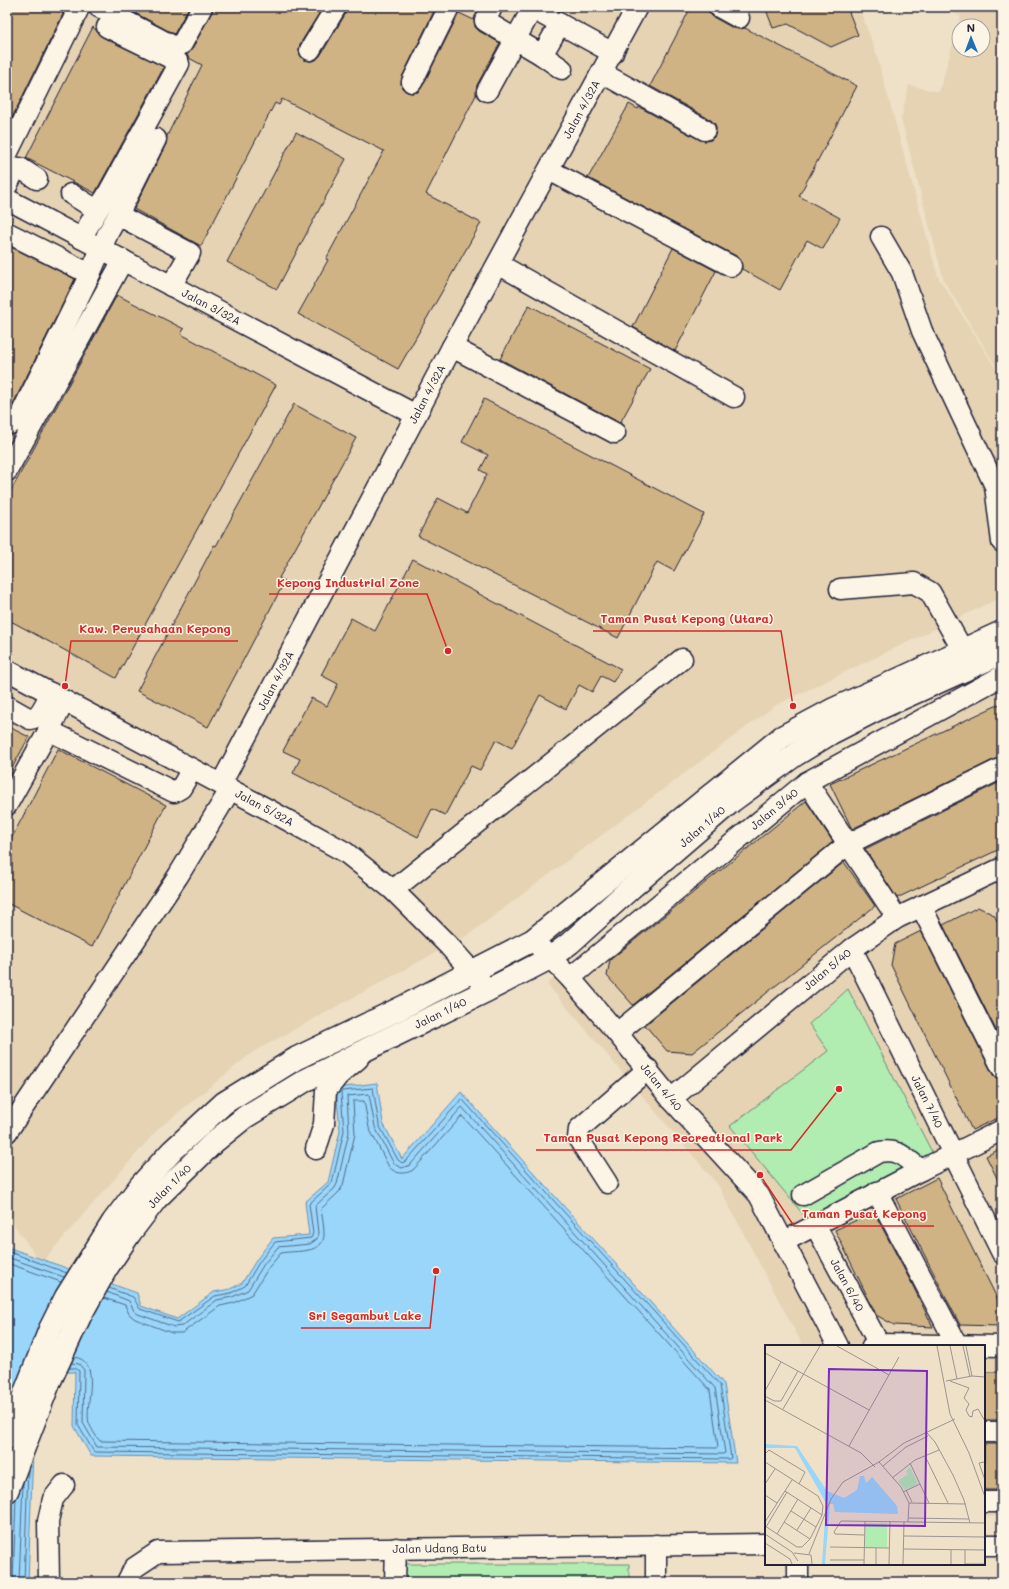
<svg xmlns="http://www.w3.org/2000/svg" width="1009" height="1589" viewBox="0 0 1009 1589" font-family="Mali,sans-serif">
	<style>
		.built { fill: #e5d3b4; fill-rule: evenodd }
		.green { fill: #b1ecb1; stroke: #6a8776 }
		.water { fill: #99d6fa; stroke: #698eae }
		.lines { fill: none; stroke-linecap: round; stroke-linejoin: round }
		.shore { stroke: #526a87; stroke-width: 1 }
		.building { fill: #cfb384; stroke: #22223b }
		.minor-casing { stroke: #22223b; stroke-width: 23 }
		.major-casing { stroke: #22223b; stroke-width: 25 }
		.minor { stroke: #fcf5e5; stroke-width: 20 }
		.major { stroke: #fcf5e5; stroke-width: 22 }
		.labels { text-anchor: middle; stroke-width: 3; stroke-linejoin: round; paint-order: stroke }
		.street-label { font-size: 11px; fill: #22223b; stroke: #fcf5e5 }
		.inset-road { fill: none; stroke: #9c9590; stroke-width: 1 }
		.view { fill: #7b2cbf; fill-opacity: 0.15; stroke: #7b2cbf; stroke-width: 2 }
		.inset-edge { fill: none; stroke: #22223b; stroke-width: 2 }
		.leader { fill: none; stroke: #d62828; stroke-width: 1.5 }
		.callout-dot { fill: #d62828; stroke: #fcf5e5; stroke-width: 1.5 }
		.callout-label { font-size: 12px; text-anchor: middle; font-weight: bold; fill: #d62828; stroke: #fcf5e5; stroke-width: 3; stroke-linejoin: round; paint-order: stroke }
	</style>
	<rect width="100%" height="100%" fill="#eee1c8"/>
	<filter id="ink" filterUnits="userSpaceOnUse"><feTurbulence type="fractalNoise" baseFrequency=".025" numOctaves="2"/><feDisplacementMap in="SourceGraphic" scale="8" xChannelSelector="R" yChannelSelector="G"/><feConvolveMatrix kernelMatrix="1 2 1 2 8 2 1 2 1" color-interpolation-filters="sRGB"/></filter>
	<g filter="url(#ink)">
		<path class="built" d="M7,7H859L876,53L938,277L1002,378V597L776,705L468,935L253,1052L158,1129L41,1263L7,1215Z
			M935,7H1002V376L944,281L901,119L909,85L939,92L961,16ZM959,26H983V50H959Z
			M1002,671V1516L984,1517V1346H803L718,1185L547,984L802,772Z"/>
		<path class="green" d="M848,989L933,1154L807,1219L730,1126L828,1051L809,1024Z
			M404,1564H629V1582H404Z"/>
		<path class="water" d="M377,1083L383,1123L402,1159L461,1092L724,1384L736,1463L91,1456L74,1426L75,1372L36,1373L28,1582H7V1247L137,1293L141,1306L177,1319L214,1292L230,1289L242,1283L257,1259L273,1238L309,1235L305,1202L328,1182L340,1131L336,1088Z"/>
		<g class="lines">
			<path class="shore" d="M7,1251L67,1273
				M7,1257L64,1277
				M7,1263L61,1282
				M74,1357C103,1360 84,1405 89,1423C91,1428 96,1437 100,1441L716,1448L718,1447L710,1390L462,1116L413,1170C404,1175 396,1174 389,1167L369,1128L364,1101H353L355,1134L343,1185L339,1192L321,1209C322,1217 324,1225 324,1233C325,1255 295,1250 281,1253L269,1267L252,1294L234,1303L220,1306L182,1333H172L135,1319L129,1314L125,1305L104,1298
				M72,1363L79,1364L84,1370L83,1423L97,1447L723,1454L725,1453L715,1388L462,1107L410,1165L402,1168L394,1164L375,1127L369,1094L347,1096L349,1132L337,1184L334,1189L315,1206L318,1233L317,1239L310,1244L278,1247L264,1264L248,1290L232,1297L217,1300L182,1326L174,1327L138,1314L134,1311L129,1301L107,1292
				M69,1368H75L79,1371L78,1425L94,1452L729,1459L731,1458L720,1385L462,1099L406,1161L402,1163L398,1160L379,1125L373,1088L342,1091L341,1093L344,1131L332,1183L309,1204L313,1233L311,1238L275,1242L260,1261L245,1286L231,1293L215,1296L178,1322L140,1309L133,1297L109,1288
				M13,1582L16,1498
				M19,1582L23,1483
				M24,1582L28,1469"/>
		</g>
		<path class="building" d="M7,7H52L63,14L7,128Z
			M124,7H189L174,34Z
			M213,7H323L300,44L299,49L300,55L304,60L310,61L316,60L320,56L346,13L347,7H436L402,77L401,83L402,88L407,92L412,93L418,92L422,87L459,13L474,20L475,27L479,31L500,43L477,85L476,95L426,194L481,223L398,369L298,314L328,260L326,259L384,151L282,99L279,105L275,103L201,246L134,209L166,144L167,136L202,65L189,58L187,55L192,49L212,12Z
			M691,7H705L708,9L709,13L713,17L733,28L740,29L745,28L857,86L799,196L840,218L823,249L807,240L780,290L742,269L741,260L736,256L588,178L629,104L638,109L639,107L700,140L706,141L711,140L715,136L716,129L715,124L711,120L650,86Z
			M765,7H847L858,35L831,47L788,24L773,28Z
			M93,27L102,37L164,67L95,193L26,158Z
			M296,132L346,159L277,289L227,262Z
			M9,246L75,279L10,410L7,412V249Z
			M673,248L716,271L675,351L633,327Z
			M117,295L184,329L181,334L276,385L116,678L7,619V498Z
			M529,305L650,369L620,423L500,359Z
			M484,399L704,514L674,571L657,562L618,638L418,536L438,498L467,513L487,474L480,470L488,455L462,442Z
			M294,404L356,438L279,578L285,581L208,727L137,691L214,545L216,546Z
			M413,559L621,669L613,682L601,676L592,692L579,685L566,709L540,695L512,748L496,740L480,770L471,766L445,815L432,809L418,837L293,773L300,759L283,751L311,698L327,706L338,684L321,675L351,618L375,631Z
			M1002,703V757L997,758L852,829L830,784Z
			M7,726L29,737L7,777Z
			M58,749L166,805L92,947L7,903V847Z
			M1002,781V848L897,898L865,849Z
			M806,801L833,842L633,1005L607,976L610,960Z
			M844,862L875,906L692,1053L667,1051L645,1025Z
			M978,907L994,915L1002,930V1042L943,925Z
			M921,931L992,1073L996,1078L1002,1079V1116L972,1130L891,965L895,944Z
			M1002,1148V1188L986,1156Z
			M937,1178L1002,1308V1321L1000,1326L960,1325L896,1199Z
			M874,1212L912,1284L933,1327L894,1325L876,1315L874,1310L835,1230Z
			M984,1372H1002V1420H984Z
			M984,1444H1002V1490H984Z"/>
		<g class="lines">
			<defs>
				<g id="minor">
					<path d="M99,7L175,47L182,44L202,7"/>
					<path d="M492,7L485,21L542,55L562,69"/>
					<path d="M529,7L613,53"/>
					<path d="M719,7L739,18"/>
					<path d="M310,50L336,7"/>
					<path d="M542,55L560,24"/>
					<path d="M602,73L705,130"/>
					<path d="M412,82L449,7"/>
					<path d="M487,91L532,9"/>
					<path d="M7,154L78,10L72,7"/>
					<path d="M549,170L731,266"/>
					<path d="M7,186L15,169L20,168L37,179"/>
					<path d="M71,194L97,210"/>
					<path id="s1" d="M7,199L416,415"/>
					<path d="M118,215L156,139"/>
					<path d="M8,233L90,274"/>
					<path d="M881,237L902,273L922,331L995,486L1002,542"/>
					<path d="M81,238C90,224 97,210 106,197L179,64L177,61L107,27"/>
					<path d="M498,264L734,397"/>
					<path d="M452,347L615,433"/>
					<path d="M7,424H10L19,418L90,274L108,233L118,215L190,253L171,286"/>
					<path d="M7,471L123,260"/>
					<path d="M840,589L914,583L930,592L962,649"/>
					<path id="s2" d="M7,670L269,810L345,852L393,890L449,946L482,983"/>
					<path d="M7,706L30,719C41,718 46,701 51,693"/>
					<path d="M48,730L174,792L181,788L192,769"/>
					<path d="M807,782L897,918"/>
					<path id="s3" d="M221,784L452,347L637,7"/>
					<path d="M7,805L65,701"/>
					<path d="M393,890L682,659"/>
					<path d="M921,906L1002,1068"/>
					<path id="s4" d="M533,940L570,978L617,1033L671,1099L759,1195L838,1346"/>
					<path id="s5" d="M852,949L1002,1253"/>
					<path id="s6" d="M570,978L807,782L1002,676"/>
					<path d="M617,1033L848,844L1002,768"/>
					<path id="s7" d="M671,1099L852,949L897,918L1002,868"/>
					<path d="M7,1132L178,876L230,790"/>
					<path d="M316,1149L324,1124L326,1091L338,1076L358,1059"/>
					<path d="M607,1183L578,1138L579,1129L648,1069"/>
					<path d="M877,1192L957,1345"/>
					<path d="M803,1195L879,1152C899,1148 905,1158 921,1170"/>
					<path id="s8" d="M815,1225L879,1344"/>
					<path d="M783,1242L921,1170L1002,1130"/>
					<path d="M872,1346L879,1344L1002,1346"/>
					<path d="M984,1432H1002"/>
					<path d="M984,1502H1002"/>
					<path d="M656,1545V1582"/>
					<path d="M984,1545H1002"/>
					<path d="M49,1582L48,1521L53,1499L64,1485"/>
					<path id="s9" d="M127,1582L134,1568L158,1552L766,1544"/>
					<path d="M395,1582L396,1548"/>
					<path d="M798,1582V1564"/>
				</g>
				<g id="major">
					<path d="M7,1438L50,1329L66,1297L113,1222L141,1185L172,1151L224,1103L297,1058L401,1008L533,940L782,737L834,709L1002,632"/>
					<path id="s10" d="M7,1491L49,1383L80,1316L106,1269L130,1233L156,1199L214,1142L245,1117L306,1080L377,1044L488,990L550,958L570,943L631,888L732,801L795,755L831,733L878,709L1002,653"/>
				</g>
			</defs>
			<use href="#minor" class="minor-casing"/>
			<use href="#major" class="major-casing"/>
			<use href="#minor" class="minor"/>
			<use href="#major" class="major"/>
		</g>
	</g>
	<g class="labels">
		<g class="street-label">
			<text dy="4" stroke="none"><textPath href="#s3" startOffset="765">Jalan 4/32A</textPath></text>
			<text dy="4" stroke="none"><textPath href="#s1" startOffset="231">Jalan 3/32A</textPath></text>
			<text dy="4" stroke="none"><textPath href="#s3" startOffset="441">Jalan 4/32A</textPath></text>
			<text dy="4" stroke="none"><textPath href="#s3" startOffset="117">Jalan 4/32A</textPath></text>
			<text dy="4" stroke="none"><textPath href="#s2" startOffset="292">Jalan 5/32A</textPath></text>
			<text dy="4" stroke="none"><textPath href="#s6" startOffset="265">Jalan 3/40</textPath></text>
			<text dy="4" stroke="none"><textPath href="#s10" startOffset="996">Jalan 1/40</textPath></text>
			<text dy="4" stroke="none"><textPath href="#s7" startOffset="203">Jalan 5/40</textPath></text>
			<text dy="4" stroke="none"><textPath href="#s10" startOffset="672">Jalan 1/40</textPath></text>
			<text dy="4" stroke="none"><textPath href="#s4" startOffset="195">Jalan 4/40</textPath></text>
			<text dy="4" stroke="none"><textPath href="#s5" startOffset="170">Jalan 7/40</textPath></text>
			<text dy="4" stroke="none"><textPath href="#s10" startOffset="348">Jalan 1/40</textPath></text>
			<text dy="4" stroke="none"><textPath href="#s8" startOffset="68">Jalan 6/40</textPath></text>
			<text dy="4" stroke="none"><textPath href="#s9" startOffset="326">Jalan Udang Batu</textPath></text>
		</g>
	</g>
	<g transform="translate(765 1345)">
		<rect width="220" height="220" fill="#eee1c8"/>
		<path d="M145,122L153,139L140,145L133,136L143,129L141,126ZM100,178H122V202H100Z" fill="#b1ecb1"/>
		<path d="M0,99L32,101L62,146L79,153L92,145L95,131H99L101,138L107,132L132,161L133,169L70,167L68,159H65L60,219H57L61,158L30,103H0Z" fill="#99d6fa"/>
		<path class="inset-road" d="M72,1L124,30M172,1L185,69L204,108L220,152M185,1L192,34M198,1L205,32M201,1L207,31M0,8L104,65M181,36L207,31L220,32M185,36L204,43L199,53L204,59L201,65L204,71L207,72L208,66L213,64L220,76M0,46L16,17M0,51L9,56H16L33,26M0,55L96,108L110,122M18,64L55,1M162,88L170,97L188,130L199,155L205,178M84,101L134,12M0,109L4,105L40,127L34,139M160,111L183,158M0,117L53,151L58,161L57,170L45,194L37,202H32L0,181M114,117L136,142L144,158L143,177M220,117L214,118L220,135M145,118L164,158M118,121L141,102L163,91M127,133L150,115L174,105M0,139L10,124M141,145L147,157M20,146L57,170M138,147L155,139M0,150L12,158M144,158L201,159M26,166L51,182M143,173L204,174M0,177L27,135M19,177L45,194M1,182L22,147M32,185L46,163M0,189L27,207L33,216M12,189L33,154M99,190L70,189L69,187L76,176L220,178M139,191L220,192M0,198L25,214L27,219M65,202L124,203M138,204L220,205M29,208L46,210L47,219M44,209L66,154L78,137L114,117L139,98L190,74M65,215H99M99,219L100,176M111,219V203M124,219L125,176M138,219L139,177M186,219V205M200,219H220M200,219V205"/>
		<path class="view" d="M64,24L162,26L160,181L61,180Z"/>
		<rect width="220" height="220" class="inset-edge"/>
	</g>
	<path class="leader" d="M448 651L427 594H269M793 706L781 631H593M65 686L71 641H238M839 1089L791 1150H536M760 1175L794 1226H934M436 1271L430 1328H301"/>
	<g class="callout-dot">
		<circle cx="448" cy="651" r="4"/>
		<circle cx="793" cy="706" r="4"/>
		<circle cx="65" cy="686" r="4"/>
		<circle cx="839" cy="1089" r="4"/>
		<circle cx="760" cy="1175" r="4"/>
		<circle cx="436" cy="1271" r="4"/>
	</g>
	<g class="callout-label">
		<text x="348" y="587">Kepong Industrial Zone</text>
		<text x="687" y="623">Taman Pusat Kepong (Utara)</text>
		<text x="155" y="633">Kaw. Perusahaan Kepong</text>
		<text x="663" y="1142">Taman Pusat Kepong Recreational Park</text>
		<text x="864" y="1218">Taman Pusat Kepong</text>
		<text x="365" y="1320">Sri Segambut Lake</text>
	</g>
	<rect width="1009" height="1589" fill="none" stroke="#fcf5e5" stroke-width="24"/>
	<rect x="12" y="12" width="985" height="1565" fill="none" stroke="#22223b" stroke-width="1.5" filter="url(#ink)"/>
	<g transform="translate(971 38) rotate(359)"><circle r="19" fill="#fcf5e5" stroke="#a5a1a1"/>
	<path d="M0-3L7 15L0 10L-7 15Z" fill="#1f6fb2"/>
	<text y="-6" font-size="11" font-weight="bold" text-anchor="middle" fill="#22223b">N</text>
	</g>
</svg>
